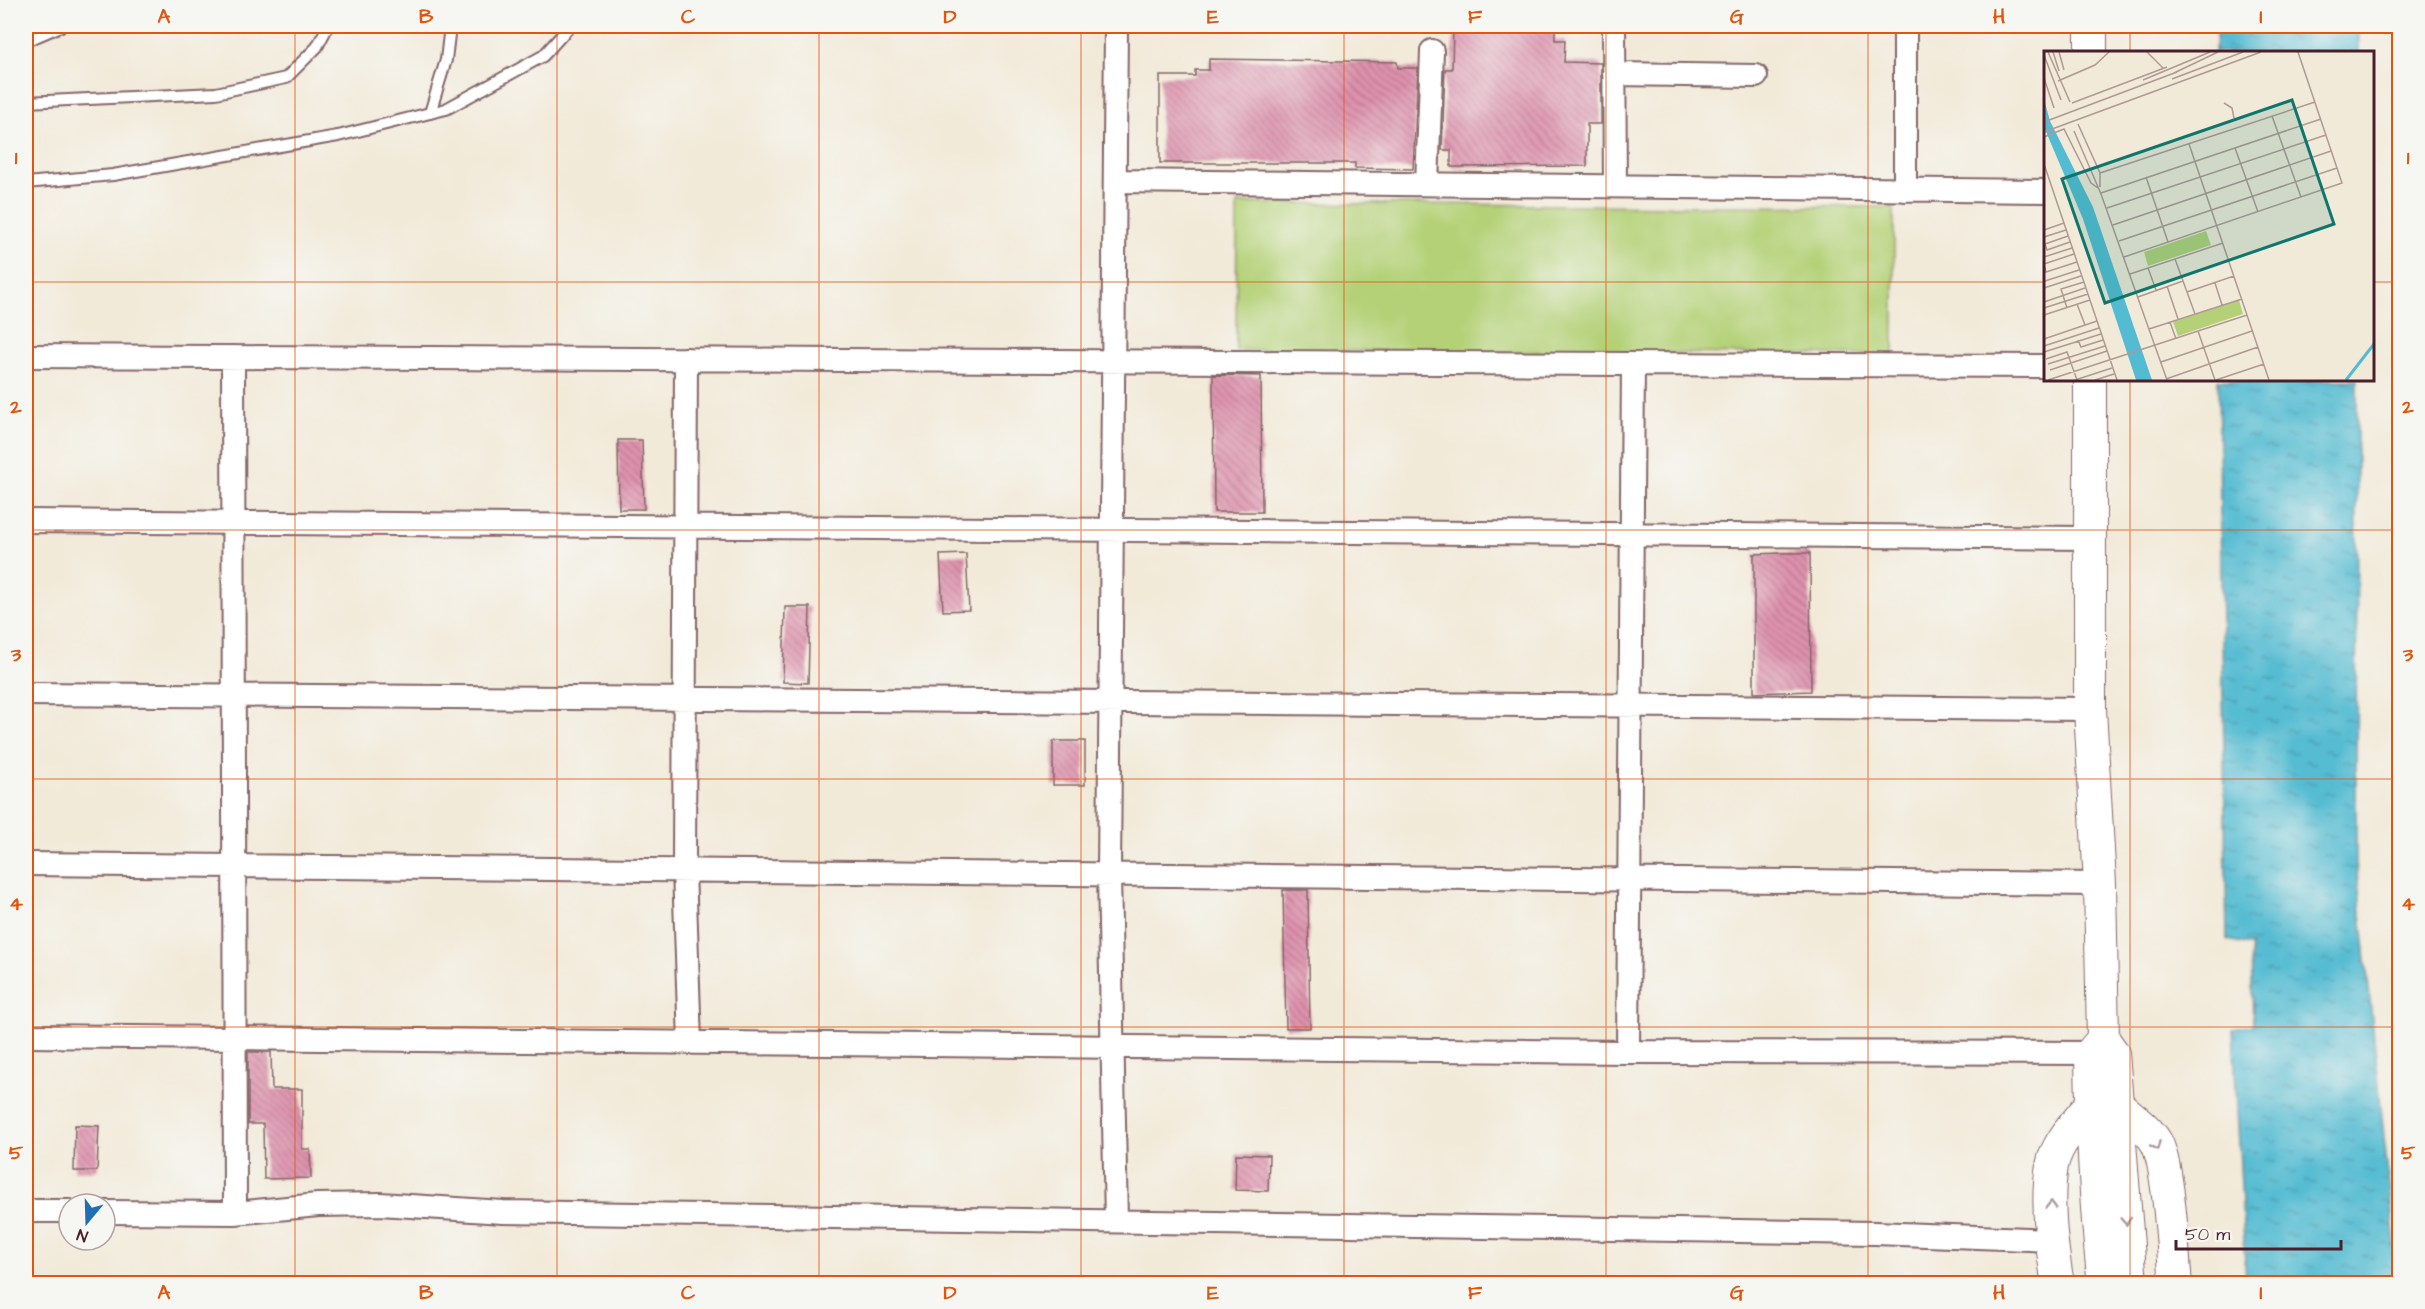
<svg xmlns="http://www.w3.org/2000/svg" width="2425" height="1309" viewBox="0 0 2425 1309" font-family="'Architects Daughter',sans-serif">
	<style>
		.park { fill: #b4d177; stroke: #7f7851; stroke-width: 1.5 }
		.water { fill: url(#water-ripples); stroke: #4f6e7e; stroke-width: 1.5 }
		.building { fill: url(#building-back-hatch) }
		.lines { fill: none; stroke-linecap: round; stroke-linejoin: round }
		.lane-casing { stroke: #856668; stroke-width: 14 }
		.street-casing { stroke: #856668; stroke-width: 26 }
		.secondary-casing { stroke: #856668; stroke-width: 34 }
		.lane { stroke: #fff; stroke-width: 10 }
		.street { stroke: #fff; stroke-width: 22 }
		.secondary { stroke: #fff; stroke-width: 32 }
		.oneway { stroke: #ae9aa0 }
		.grid { fill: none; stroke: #e0560e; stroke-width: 1.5; stroke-opacity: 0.55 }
		.inset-river { fill: none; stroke: #54bcd2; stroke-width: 3 }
		.inset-road { fill: none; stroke: #af9993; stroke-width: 1.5 }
		.view { fill: #0f766e; fill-opacity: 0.15; stroke: #0f766e; stroke-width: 3 }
		.inset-edge { fill: none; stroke: #4a1f2b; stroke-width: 3 }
		.neatline { fill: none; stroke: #e0560e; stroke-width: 2 }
		.grid-label { font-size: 20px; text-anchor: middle; font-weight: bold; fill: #e0560e }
	</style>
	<defs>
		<pattern id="water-ripples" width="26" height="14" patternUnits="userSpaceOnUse" patternTransform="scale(1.5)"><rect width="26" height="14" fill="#54bcd2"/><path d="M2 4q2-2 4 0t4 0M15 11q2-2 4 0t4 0" fill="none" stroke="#4898ab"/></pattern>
		<pattern id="building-back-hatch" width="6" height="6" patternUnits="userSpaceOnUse" patternTransform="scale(1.5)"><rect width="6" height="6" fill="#de92ad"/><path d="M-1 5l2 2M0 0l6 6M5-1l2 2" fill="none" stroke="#b6778d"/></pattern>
	</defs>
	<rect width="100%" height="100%" fill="#f6f6f2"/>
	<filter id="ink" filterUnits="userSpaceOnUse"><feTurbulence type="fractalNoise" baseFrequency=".0167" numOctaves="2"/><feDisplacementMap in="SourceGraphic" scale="12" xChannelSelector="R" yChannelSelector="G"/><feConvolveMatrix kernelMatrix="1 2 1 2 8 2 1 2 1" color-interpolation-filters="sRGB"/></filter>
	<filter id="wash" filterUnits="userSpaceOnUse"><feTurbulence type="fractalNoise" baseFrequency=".008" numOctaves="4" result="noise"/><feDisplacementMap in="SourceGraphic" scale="24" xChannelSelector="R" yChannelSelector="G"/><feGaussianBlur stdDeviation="1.35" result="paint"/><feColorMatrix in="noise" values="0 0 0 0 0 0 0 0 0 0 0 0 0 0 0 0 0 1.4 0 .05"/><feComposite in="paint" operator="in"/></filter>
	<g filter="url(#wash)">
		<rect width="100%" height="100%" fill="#f2ead9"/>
		<path class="park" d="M1237,203L1894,207V355L1236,350Z"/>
		<path class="water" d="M2216,26H2359V52H2215Z
			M2218,380H2357L2356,863L2399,1283H2246L2233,1029L2253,1025L2251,945L2227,940Z"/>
		<g id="blocks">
			<path class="building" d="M1453,26H1555V40H1565L1564,62L1601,63V124H1587V166L1451,167V150H1442L1445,69H1452Z
				M1209,59L1397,62L1398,68H1418L1413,169L1355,168V163H1160V76H1195V70H1209Z
				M1213,375L1261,376L1262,512H1214Z
				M618,440H642L644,509H619Z
				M1784,553H1810L1811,691L1754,693V554Z
				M966,554L969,610L943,611L940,555Z
				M785,607H810L808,683L783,682Z
				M1053,741H1085V785H1053Z
				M1283,890H1308L1310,1028H1286Z
				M248,1052H271L272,1089H302V1149H310L311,1178L264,1179L263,1124H248Z
				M75,1125L99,1126L97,1171H74Z
				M1236,1154L1269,1155L1268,1191L1235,1190Z"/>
		</g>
	</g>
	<g filter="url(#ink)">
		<use href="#blocks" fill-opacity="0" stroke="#856668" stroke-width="1.5"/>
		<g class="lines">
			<defs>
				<path id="lane" d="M26,41L61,26
					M26,102L216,93L286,78L317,47L328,26
					M430,113L446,60L450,26
					M26,183L113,175L338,136L446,109L543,56L570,26"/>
				<path id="street" d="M1614,26L1615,186
					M1614,74L1756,76
					M1115,181L2046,191
					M1427,184L1432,51
					M1905,190V26
					M26,356L2046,366
					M233,357L235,1213
					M686,359L684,870L690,1043
					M26,521L2090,538
					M26,694L2090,709
					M26,864L2100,884
					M26,1036L1628,1052L2105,1053
					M1628,1052L1633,364
					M26,1211H69
					M105,1212L235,1213L318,1205L380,1204L503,1212L1875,1233L2051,1240
					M1116,1221L1109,874L1116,26"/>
				<path id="secondary" d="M2091,52V26
					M2090,380V709L2100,884L2103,1039L2113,1053L2131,1284
					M2103,1039L2091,1053C2092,1130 2095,1207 2104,1284
					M2117,1104C2130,1116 2147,1127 2156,1142C2169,1163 2173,1255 2176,1284
					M2058,1284C2052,1250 2046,1200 2052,1166C2056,1143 2078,1121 2092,1103"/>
			</defs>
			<use href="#lane" class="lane-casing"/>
			<use href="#street" class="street-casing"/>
			<use href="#secondary" class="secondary-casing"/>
			<use href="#lane" class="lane"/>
			<use href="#street" class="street"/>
			<use href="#secondary" class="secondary"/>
		</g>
		<defs><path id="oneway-chevron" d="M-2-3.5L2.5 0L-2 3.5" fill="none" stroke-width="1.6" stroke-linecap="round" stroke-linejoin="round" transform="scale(1.5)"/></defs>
		<g class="oneway">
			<use href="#oneway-chevron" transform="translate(2156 1146) rotate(66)"/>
			<use href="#oneway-chevron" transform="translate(2051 1205) rotate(-89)"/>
			<use href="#oneway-chevron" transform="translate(2126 1221) rotate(86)"/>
		</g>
	</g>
	<path class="grid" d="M295,26V1284M557,26V1284M819,26V1284M1081,26V1284M1344,26V1284M1606,26V1284M1868,26V1284M2130,26V52M26,282H2046M2372,282H2400M2130,380V1284M26,530H2400M26,779H2400M26,1027H2400"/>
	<g transform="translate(2044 51)">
		<rect width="330" height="330" fill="#f2ead9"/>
		<path d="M162,180L167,194L104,215L100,201ZM195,249L199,263L134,285L129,271Z" fill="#b4d177"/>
		<path d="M0,48L6,70L49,156L108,329H92L39,168L0,76Z" fill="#54bcd2"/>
		<path class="inset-river" d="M302,329L330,293"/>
		<path class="inset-road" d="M4,1L26,51M9,1L15,20M15,1L20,19M103,1L119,17M0,4L17,49M130,22L174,1M0,27L10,57M128,28L199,1M99,29L166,1M14,30L51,14L65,1M28,52L123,16M180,52L188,57L190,67M228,65L257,146M0,71L133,21M34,73L56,122V136M30,80L57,143M0,81L217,1M0,86L20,78L47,132L54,137M145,93L225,329M191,97L214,161M0,113L73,329M56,122L271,51M102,126L124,191M57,142L277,68M57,143L123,329M63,157L282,84M69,174L287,100M0,179L20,172M0,186L22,179M0,190L3,199L26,191M75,190L293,117M1,193L24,185M0,206L28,197M80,206L298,132L254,1M131,208L151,263M0,213L30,203M0,214L2,221L33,211M104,217L112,239M86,223L179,192M1,230L35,219M171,232L178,254M123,235L134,268M0,237L37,225M143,241L190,225M94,246L139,230M0,251L41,237M33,253L41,274M0,257L44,243M23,257L17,238L40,231M0,264L46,249M126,271L132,288M105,278L198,248M154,280L171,329M0,288L53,270M34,289L37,296L59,289M0,295L55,277M0,301L57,283M2,308L23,301L33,329M117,311L208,280M4,313L61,295M6,319L63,300M122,328L214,296M4,329L203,264M31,329L68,317M51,329L70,323M172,329L220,313"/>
		<path class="view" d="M248,49L290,173L61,252L18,128Z"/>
		<rect width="330" height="330" class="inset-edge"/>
	</g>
	<rect width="2425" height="1309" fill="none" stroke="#f6f6f2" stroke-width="66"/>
	<g transform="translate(87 1222) rotate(199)"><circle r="28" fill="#f6f6f2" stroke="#b1a0a2" stroke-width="1.5"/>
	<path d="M0-4.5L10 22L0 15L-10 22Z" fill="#1f6fb2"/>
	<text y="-9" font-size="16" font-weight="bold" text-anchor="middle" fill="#4a1f2b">N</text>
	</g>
	<path d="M2176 1240v9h165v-9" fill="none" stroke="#4a1f2b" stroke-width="3"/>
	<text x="2185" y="1240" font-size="18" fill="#4a1f2b" stroke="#f6f6f2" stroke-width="4.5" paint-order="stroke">50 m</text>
	<rect x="33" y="33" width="2359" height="1243" class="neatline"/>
	<g class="grid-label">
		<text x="164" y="23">A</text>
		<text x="426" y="23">B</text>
		<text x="688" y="23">C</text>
		<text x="950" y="23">D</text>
		<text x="1213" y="23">E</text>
		<text x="1475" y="23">F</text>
		<text x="1737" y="23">G</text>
		<text x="1999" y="23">H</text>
		<text x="2261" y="23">I</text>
		<text x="16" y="164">1</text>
		<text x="2408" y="164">1</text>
		<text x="16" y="413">2</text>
		<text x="2408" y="413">2</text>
		<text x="16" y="661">3</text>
		<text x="2408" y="661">3</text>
		<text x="16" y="910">4</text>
		<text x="2408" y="910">4</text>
		<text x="16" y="1159">5</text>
		<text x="2408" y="1159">5</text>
		<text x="164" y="1299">A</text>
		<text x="426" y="1299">B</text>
		<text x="688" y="1299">C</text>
		<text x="950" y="1299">D</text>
		<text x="1213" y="1299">E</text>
		<text x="1475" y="1299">F</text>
		<text x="1737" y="1299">G</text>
		<text x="1999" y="1299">H</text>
		<text x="2261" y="1299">I</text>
	</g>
</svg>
